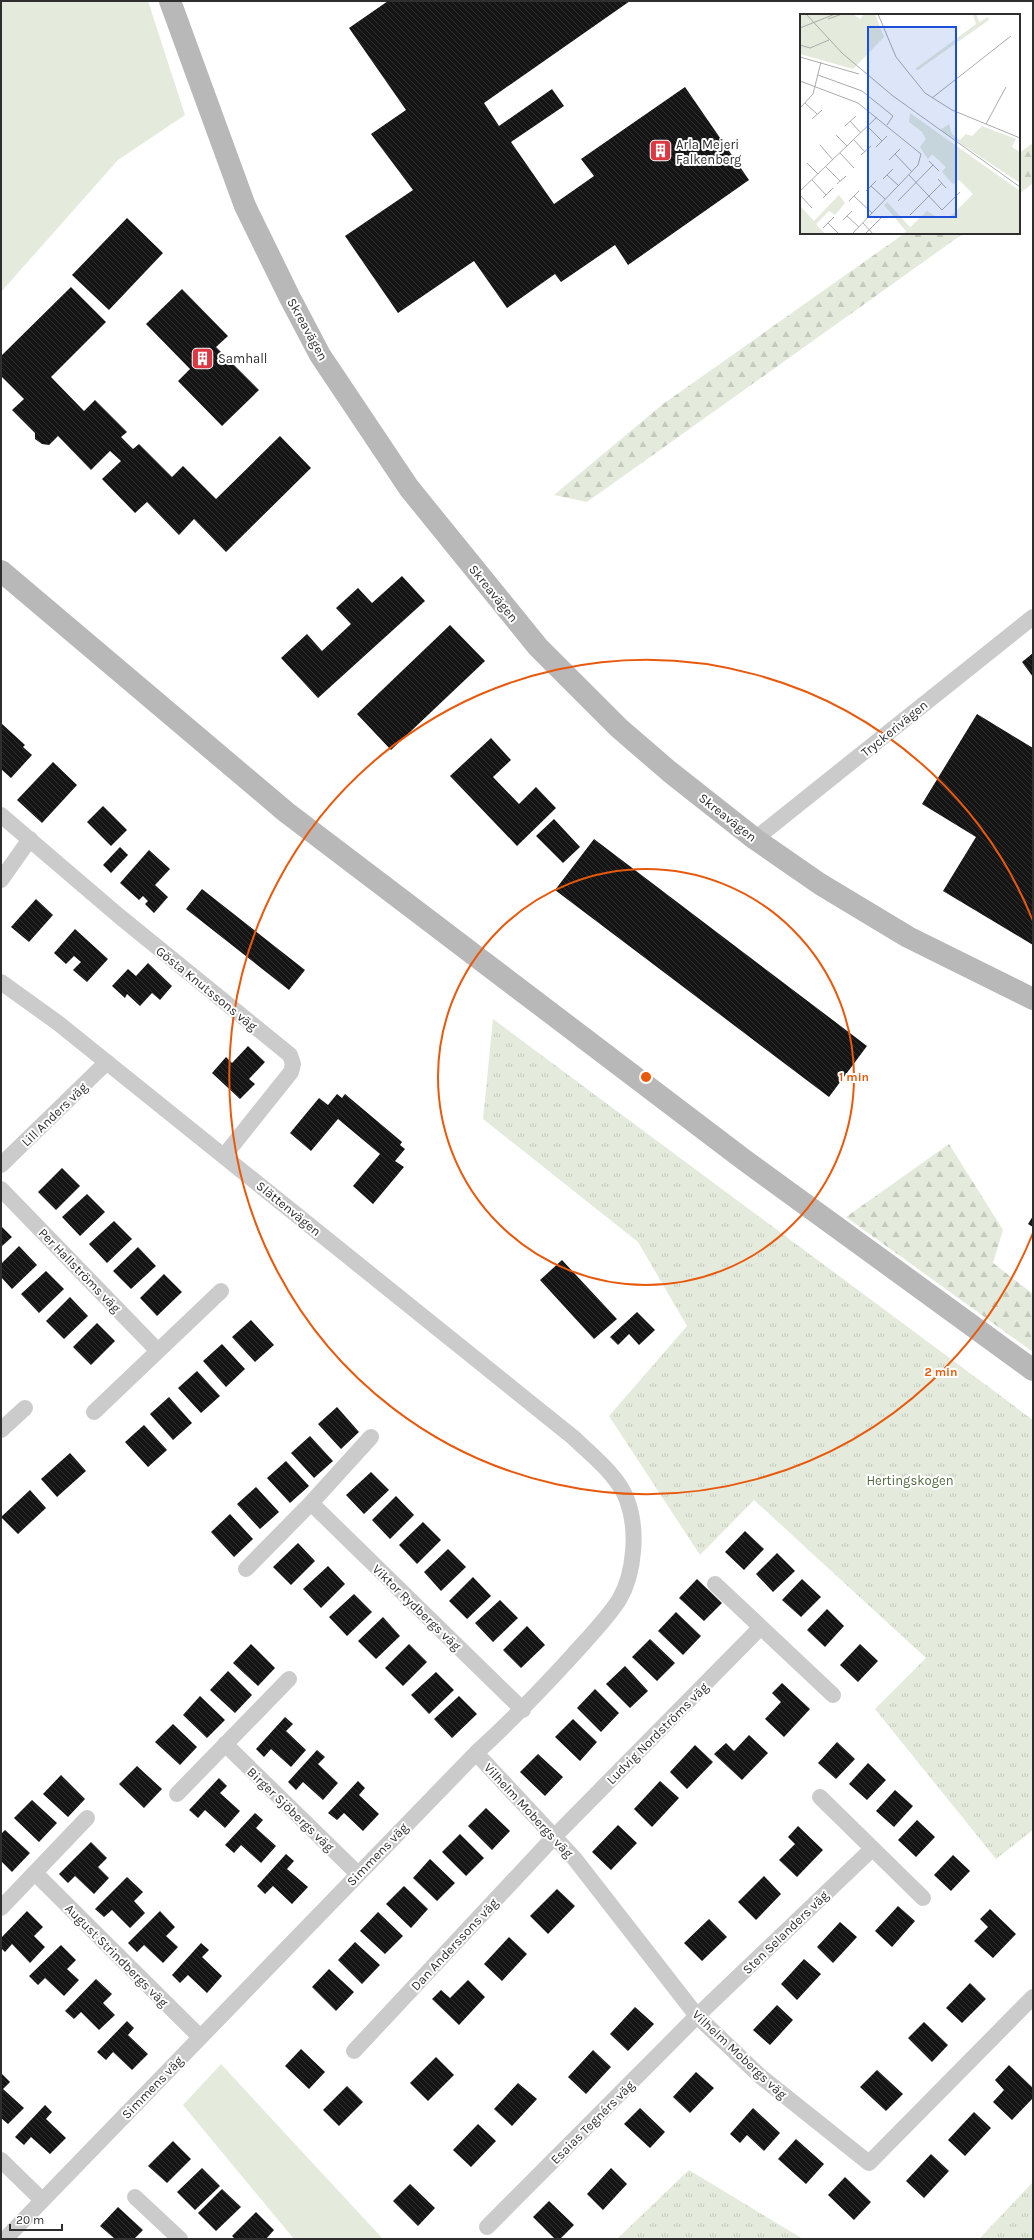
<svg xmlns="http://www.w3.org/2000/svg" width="1034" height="2240" viewBox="0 0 1034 2240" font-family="Karla,sans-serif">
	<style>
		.grass { fill: #e4ebdc }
		.forest { fill: url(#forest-firs) }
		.park { fill: url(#park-tufts) }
		.building { fill: url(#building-back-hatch) }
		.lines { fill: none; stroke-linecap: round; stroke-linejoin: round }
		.street { stroke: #cbcbcb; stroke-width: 16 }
		.secondary { stroke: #b8b8b8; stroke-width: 22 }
		.ring { fill: none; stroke: #e8590c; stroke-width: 2 }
		.labels { text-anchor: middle; stroke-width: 4; stroke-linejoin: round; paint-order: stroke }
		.poi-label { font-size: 13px; fill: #2e2e2e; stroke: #fff; text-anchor: start }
		.street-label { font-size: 13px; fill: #2e2e2e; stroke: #fff }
		.park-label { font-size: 13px; fill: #50683e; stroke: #fff }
		.inset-road { fill: none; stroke: #ababab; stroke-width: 1 }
		.view { fill: #1d4ed8; fill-opacity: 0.15; stroke: #1d4ed8; stroke-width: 2 }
		.inset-edge { fill: none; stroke: #2e2e2e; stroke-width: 2 }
		.centre { fill: #e8590c; stroke: #fff; stroke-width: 2 }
		.ring-label { font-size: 12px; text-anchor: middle; font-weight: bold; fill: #e8590c; stroke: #fff; stroke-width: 4; stroke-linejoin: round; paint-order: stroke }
	</style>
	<defs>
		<pattern id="forest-firs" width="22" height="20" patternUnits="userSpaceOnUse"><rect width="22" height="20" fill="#e4ebdc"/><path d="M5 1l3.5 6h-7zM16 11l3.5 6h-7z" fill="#c4cabd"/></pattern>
		<pattern id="park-tufts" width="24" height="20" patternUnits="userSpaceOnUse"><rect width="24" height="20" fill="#e4ebdc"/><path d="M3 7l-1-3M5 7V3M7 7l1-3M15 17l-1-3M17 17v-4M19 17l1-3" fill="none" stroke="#c4cabd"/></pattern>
		<pattern id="building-back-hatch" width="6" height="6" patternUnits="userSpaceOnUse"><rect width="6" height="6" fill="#151515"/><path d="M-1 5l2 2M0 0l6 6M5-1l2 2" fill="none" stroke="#2f2f2f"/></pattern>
	</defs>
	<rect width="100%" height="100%" fill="#fff"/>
	<path class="grass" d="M1,1H148L185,115L118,160L1,292Z
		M221,2064L383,2239H294L183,2105Z"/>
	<path class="forest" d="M1033,143V183L1019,194V153Z
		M905,233H964L587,502L554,495L663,404Z
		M949,1144L1003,1230L993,1263L1033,1294V1352L846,1217Z"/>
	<path class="park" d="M493,1019L1033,1420V1830L996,1859L875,1709L926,1658L754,1500L700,1555L609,1416L687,1326L638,1242L483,1119Z
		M689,2170L803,2239H617Z
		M1033,2182V2239H979Z"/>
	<path class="building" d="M388,1H630L484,103L499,126L552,89L564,106L511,142L554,204L594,176L581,159L685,87L749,180L628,265L615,245L561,282L555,274L507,308L474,261L398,313L345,236L413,190L371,134L406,110L349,28Z
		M127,218L163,253L109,310L72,275Z
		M71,287L106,322L51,377L84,411L95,400L127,432L121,437L133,449L139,444L172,477L183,466L216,499L280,436L311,468L226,552L194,519L179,535L147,502L135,513L102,479L121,461L110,451L91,470L58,436L49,445L42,444L35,439V433L12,410L24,399L1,376V356Z
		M182,289L228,336L216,347L259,390L222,426L178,381L190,369L146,324Z
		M402,576L425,601L318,698L281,658L307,634L322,651L351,624L336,608L358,588L372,603Z
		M450,625L485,661L391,750L357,714Z
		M1033,653V677L1022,662Z
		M977,714L1033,748V945L943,891L976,837L922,804Z
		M1,723L25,745L23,747L32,755L11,778L1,769Z
		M491,738L511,760L493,777L519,804L536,787L556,808L517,846L450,776Z
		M53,762L77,785L42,823L17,800Z
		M103,806L127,830L111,846L87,822Z
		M554,819L580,847L563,863L536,836Z
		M594,839L867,1046L829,1097L555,890Z
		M120,847L128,855L111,873L103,865Z
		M149,850L170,869L155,885L168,897L154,913L145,904L148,901L143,896L139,900L120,883Z
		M202,889L305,970L289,990L186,909Z
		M36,899L53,915L29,942L11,927Z
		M75,929L108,959L87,982L73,970L81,962L74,956L66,964L54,953Z
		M148,963L172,986L160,1000L152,993L140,1006L127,994L125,998L112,986L128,969L136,976Z
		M248,1046L265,1062L249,1079L255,1084L240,1099L212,1073L226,1057L232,1063Z
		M337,1094L342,1098L345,1094L402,1142L400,1145L405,1149L395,1161L404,1167L373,1204L353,1186L380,1154L338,1119L311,1151L290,1133L319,1098L328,1105Z
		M62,1168L80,1186L56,1210L38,1192Z
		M87,1194L105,1212L80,1236L62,1217Z
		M1033,1216V1227L1028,1224Z
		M114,1221L132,1239L107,1263L89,1244Z
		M1,1226L12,1237L1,1247Z
		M19,1246L37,1265L12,1289L1,1277V1264Z
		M138,1247L156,1266L131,1289L113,1271Z
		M562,1260L617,1319L594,1339L540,1280Z
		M46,1271L64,1289L39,1313L21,1294Z
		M164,1274L182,1292L157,1316L140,1298Z
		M70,1297L88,1316L64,1339L46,1321Z
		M637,1312L655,1330L639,1345L629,1334L618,1345L610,1337Z
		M251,1320L274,1345L255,1362L232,1337Z
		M97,1323L115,1341L91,1365L73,1347Z
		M222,1344L245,1369L226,1387L203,1361Z
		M197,1371L220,1396L201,1413L178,1388Z
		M169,1397L192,1423L173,1440L150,1414Z
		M337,1407L359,1432L341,1449L318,1424Z
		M144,1425L167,1450L148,1467L125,1442Z
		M310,1436L333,1461L314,1478L291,1453Z
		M70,1453L86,1471L57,1497L41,1479Z
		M286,1461L309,1486L290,1503L267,1478Z
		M371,1472L389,1490L364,1514L346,1495Z
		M256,1487L279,1512L260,1529L237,1504Z
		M30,1490L46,1508L18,1534L1,1517Z
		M396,1496L414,1515L390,1539L372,1520Z
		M230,1514L253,1539L234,1557L211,1532Z
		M423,1522L441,1540L417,1564L399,1545Z
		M745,1531L764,1549L744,1570L725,1552Z
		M298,1543L315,1561L291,1585L273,1567Z
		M448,1549L466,1567L441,1591L424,1572Z
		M777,1553L795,1571L773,1592L756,1574Z
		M328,1566L345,1584L321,1608L303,1589Z
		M473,1577L491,1596L467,1619L449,1601Z
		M697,1579L722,1603L704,1621L679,1598Z
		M802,1579L821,1597L801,1617L782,1600Z
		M354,1594L372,1612L347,1636L329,1617Z
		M500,1600L518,1618L493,1642L475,1623Z
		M827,1609L844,1626L825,1647L807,1630Z
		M676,1612L701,1636L683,1655L658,1631Z
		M383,1617L400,1636L376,1659L358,1641Z
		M527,1626L545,1645L521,1668L503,1650Z
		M650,1639L675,1663L657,1681L632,1657Z
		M251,1644L275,1668L258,1686L233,1663Z
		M409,1644L427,1662L403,1686L385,1668Z
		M860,1644L878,1661L858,1682L840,1665Z
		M625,1666L648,1691L630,1708L606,1684Z
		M228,1671L252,1695L235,1713L210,1690Z
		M436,1672L454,1690L429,1714L411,1695Z
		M782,1683L810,1709L784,1737L765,1719L781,1702L772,1693Z
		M595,1689L619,1713L601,1732L577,1708Z
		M200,1696L225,1720L207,1738L183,1715Z
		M459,1696L477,1714L452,1738L434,1719Z
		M285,1717L293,1724L286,1731L306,1750L291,1767L271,1749L264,1757L256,1749Z
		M573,1719L597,1742L580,1761L555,1737Z
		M173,1724L197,1747L180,1765L155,1742Z
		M749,1735L768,1753L742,1780L714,1754L726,1743L734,1751Z
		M837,1742L855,1759L836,1779L818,1763Z
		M695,1745L713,1762L687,1789L670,1772Z
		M317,1750L325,1757L318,1764L338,1783L323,1800L303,1782L296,1790L288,1782Z
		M538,1754L563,1777L545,1796L520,1772Z
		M868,1763L886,1780L867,1800L849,1784Z
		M137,1766L162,1789L144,1808L119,1784Z
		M61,1775L85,1799L68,1817L43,1794Z
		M219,1778L227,1786L220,1793L240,1811L225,1828L205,1810L198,1818L189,1810Z
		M358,1781L365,1788L359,1795L379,1814L363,1831L344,1813L337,1820L328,1813Z
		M660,1781L679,1798L652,1827L634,1809Z
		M895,1790L913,1806L894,1827L876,1811Z
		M32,1800L57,1823L39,1842L14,1818Z
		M486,1808L510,1831L492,1850L468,1826Z
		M255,1813L263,1820L256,1828L276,1846L261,1863L241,1845L234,1853L225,1845Z
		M917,1820L935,1837L916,1857L898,1840Z
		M618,1825L637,1843L611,1870L592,1852Z
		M798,1826L823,1850L797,1877L779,1860L795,1844L788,1837Z
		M5,1830L30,1853L12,1872L1,1861V1834Z
		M460,1834L484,1858L466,1876L442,1852Z
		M91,1842L107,1858L98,1867L109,1878L94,1894L75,1876L68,1883L59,1874Z
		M286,1854L294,1861L287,1869L308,1887L292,1904L273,1886L265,1894L257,1886Z
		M953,1855L970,1871L951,1891L934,1875Z
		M430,1859L455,1883L437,1901L413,1878Z
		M764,1876L781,1894L756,1920L738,1902Z
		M127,1877L143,1892L134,1901L145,1913L130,1928L112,1910L104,1917L95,1909Z
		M404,1886L428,1909L411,1928L386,1904Z
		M557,1889L575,1906L548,1934L530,1916Z
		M898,1906L915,1921L892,1947L875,1931Z
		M990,1909L1016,1934L993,1958L974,1941L988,1927L980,1919Z
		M27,1911L43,1927L34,1936L45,1947L30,1963L12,1944L5,1952L1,1948V1938Z
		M160,1911L175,1927L166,1936L178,1947L163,1963L144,1945L137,1952L128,1943Z
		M378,1912L403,1936L385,1954L360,1931Z
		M709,1919L727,1937L702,1961L684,1943Z
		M840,1922L857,1937L833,1963L817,1947Z
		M509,1937L527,1954L502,1981L484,1964Z
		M355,1942L380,1965L362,1984L338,1960Z
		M201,1943L209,1950L202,1957L222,1976L207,1993L188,1975L180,1983L172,1975Z
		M61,1945L76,1960L67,1969L79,1980L64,1996L45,1978L38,1985L29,1976Z
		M804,1959L821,1974L797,2000L781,1984Z
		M329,1969L354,1992L336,2011L312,1987Z
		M96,1979L112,1994L103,2003L115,2015L99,2030L81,2012L74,2019L65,2011Z
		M468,1980L485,1997L459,2025L432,1999L441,1990L450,1998Z
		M970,1983L986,1999L962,2023L946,2008Z
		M777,2005L793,2020L770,2045L753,2030Z
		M635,2007L654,2024L628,2051L610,2034Z
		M127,2021L134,2028L128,2035L148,2054L132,2070L113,2052L106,2060L97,2052Z
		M924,2022L948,2045L932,2062L908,2038Z
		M301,2049L325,2072L309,2089L285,2066Z
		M593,2050L611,2067L586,2094L568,2077Z
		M436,2057L454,2075L428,2101L410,2083Z
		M1009,2065L1033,2088V2098L1012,2120L993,2102L1004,2090L995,2080Z
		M877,2070L903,2094L886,2111L860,2087Z
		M696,2072L714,2088L690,2113L673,2097Z
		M2,2074L10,2082L3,2089L24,2108L8,2124L1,2118Z
		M518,2083L537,2099L512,2126L494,2109Z
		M347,2086L363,2102L339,2126L323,2110Z
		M45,2105L52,2112L46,2119L66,2138L50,2154L31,2137L24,2145L15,2137Z
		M640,2108L665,2132L650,2148L624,2124Z
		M753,2108L780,2133L764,2151L747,2135L740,2143L730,2134Z
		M974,2112L991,2128L965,2156L948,2140Z
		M478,2124L496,2141L471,2167L453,2150Z
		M796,2139L824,2164L806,2184L778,2159Z
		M173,2141L191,2159L167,2183L148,2166Z
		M931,2154L949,2171L924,2198L906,2181Z
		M202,2168L220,2186L195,2210L177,2192Z
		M611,2168L627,2184L603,2210L587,2194Z
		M845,2177L871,2202L854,2220L828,2195Z
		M410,2184L435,2208L418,2226L393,2201Z
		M222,2189L241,2207L216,2231L198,2213Z
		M549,2201L574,2225L560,2239H555L533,2217Z
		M118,2207L143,2230L134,2239H115L100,2226Z
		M256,2212L274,2230L266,2239H235L232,2236Z"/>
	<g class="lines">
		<path class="street" d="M1,815L119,916L290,1055L293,1064L291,1072L224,1156
			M755,839L1033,617
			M1,880L30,839
			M1,982L58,1023L574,1438C592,1456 618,1475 627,1500C638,1529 635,1573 619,1600C606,1620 588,1638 572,1656C541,1690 510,1722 476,1753L5,2239
			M1,1165L107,1062
			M1,1189L158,1351
			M94,1412L221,1291
			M1,1430L25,1408
			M311,1503L523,1710
			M246,1569L311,1503L371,1437
			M715,1584L833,1695
			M225,1744L358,1874
			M476,1753L574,1858L697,2016L760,2076L869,2163L1033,1997
			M177,1794L289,1679
			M820,1797L923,1898
			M35,1873L200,2037
			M1,1908L87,1818
			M354,2051L554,1837L760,1628
			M1,2160L42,2200
			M135,2197L180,2239
			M487,2227L697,2016L872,1849"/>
		<path class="secondary" d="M170,1L245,206L289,296L320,355L409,488L538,647L619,728L670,772L755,839L820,884L908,937L1033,999
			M1,571L286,812L743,1159L1033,1370"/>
	</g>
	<g class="ring">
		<circle cx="646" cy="1077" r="208"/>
		<path d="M1033 1233A417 417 0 1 1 1033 921"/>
	</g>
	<defs>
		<symbol id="building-square" viewBox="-11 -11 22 22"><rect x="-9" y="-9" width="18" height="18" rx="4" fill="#dd3841" stroke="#fff"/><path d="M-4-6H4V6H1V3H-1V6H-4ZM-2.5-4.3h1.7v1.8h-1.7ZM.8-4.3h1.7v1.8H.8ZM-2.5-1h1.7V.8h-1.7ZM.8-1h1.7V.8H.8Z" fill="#fff"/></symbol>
	</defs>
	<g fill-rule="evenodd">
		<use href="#building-square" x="648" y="138" width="25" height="25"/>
		<use href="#building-square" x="190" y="346" width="25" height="25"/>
	</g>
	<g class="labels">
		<g class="poi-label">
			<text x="676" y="149">Arla Mejeri<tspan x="676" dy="15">Falkenberg</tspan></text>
			<text x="218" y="363">Samhall</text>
		</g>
		<g class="street-label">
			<text transform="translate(308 329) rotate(61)" y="5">Skreavägen</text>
			<text transform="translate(494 593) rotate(51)" y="5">Skreavägen</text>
			<text transform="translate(894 728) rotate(-39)" y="5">Tryckerivägen</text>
			<text transform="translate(728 817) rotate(38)" y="5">Skreavägen</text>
			<text transform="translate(207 988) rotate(39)" y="5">Gösta Knutssons väg</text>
			<text transform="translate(54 1114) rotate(-44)" y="5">Lill Anders väg</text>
			<text transform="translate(289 1208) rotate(39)" y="5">Slättenvägen</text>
			<text transform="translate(80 1270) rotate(46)" y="5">Per Hallströms väg</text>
			<text transform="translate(417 1607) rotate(44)" y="5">Viktor Rydbergs väg</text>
			<text transform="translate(657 1733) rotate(-45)" y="5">Ludvig Nordströms väg</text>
			<text transform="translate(291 1809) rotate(44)" y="5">Birger Sjöbergs väg</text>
			<text transform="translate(529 1810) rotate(47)" y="5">Vilhelm Mobergs väg</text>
			<text transform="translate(377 1854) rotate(-46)" y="5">Simmens väg</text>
			<text transform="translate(785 1932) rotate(-44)" y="5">Sten Selanders väg</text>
			<text transform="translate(454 1944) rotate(-47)" y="5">Dan Anderssons väg</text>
			<text transform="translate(117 1955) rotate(45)" y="5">August Strindbergs väg</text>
			<text transform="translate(740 2054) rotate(43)" y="5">Vilhelm Mobergs väg</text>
			<text transform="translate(152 2087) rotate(-46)" y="5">Simmens väg</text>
			<text transform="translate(592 2122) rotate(-45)" y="5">Esaias Tegnérs väg</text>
		</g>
		<g class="park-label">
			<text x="910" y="1485">Hertingskogen</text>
		</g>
	</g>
	<g transform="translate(800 14)">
		<rect width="220" height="220" fill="#fff"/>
		<path d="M0,0H53L60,5L64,0H75L84,23L53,55L0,40ZM87,188L110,213L106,217L84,191Z" fill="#e4ebdc"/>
		<path d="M173,0H176L179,8L188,3L189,6L118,56L115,55L176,10ZM149,110L152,120L160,126L166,120L172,122L182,112L216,125L212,133L220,138V169L140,116Z" fill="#e4ebdc"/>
		<path d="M110,99L220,177V220H103L127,197L138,204L150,203L173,180L159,166L153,170L142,158L146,153L132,140L128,145L120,133L126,125L122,118L109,108ZM39,181L45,189L35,201L29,197L16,210L25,220H0V192L14,207Z" fill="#e4ebdc"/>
		<path class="inset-road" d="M6,0L42,39L93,82L220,173M78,0L96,43L125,79L152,96L220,124M28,5L42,0M0,14L35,0M0,31L10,34L29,26M0,43L59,60M18,61L62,77L93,102L87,111M0,67L58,89L121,140L118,151L52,220M132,84L211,22M5,89L17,100M0,94L13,80L21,48M12,105L22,96M50,107L61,119M186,110L206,73M45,112L56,102M68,113L82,127M36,121L47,132M54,126L65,138M20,131L33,146M76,133L87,122M40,139L54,154M95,140L112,158M61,141L71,132M89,146L100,135M129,147L139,157M7,149L18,160M26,153L40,167M87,161L99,172M109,161L142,196L160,178M83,165L93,155M138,165L146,174M12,166L26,181M37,170L46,162M71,172L85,185M0,177L77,103M66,177L76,167M0,181L12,194M54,182L72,199M23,184L33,174M49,187L59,177M98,187L133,151M110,201L142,169M47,202L59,213M43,206L52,197M28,209L39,220M63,209L73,220M23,214L34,203M65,220L83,202"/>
		<path class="view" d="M68,13H156V203H68Z"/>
		<rect width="220" height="220" class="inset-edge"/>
	</g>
	<circle cx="646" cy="1077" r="6" class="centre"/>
	<g class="ring-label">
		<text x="854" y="1081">1 min</text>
		<text x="941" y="1376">2 min</text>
	</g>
	<rect width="1034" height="2240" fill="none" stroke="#2e2e2e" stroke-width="4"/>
	<path d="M10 2224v6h52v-6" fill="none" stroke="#2e2e2e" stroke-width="2"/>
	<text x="16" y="2224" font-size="12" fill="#2e2e2e" stroke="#ffffff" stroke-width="3" paint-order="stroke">20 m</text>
</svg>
